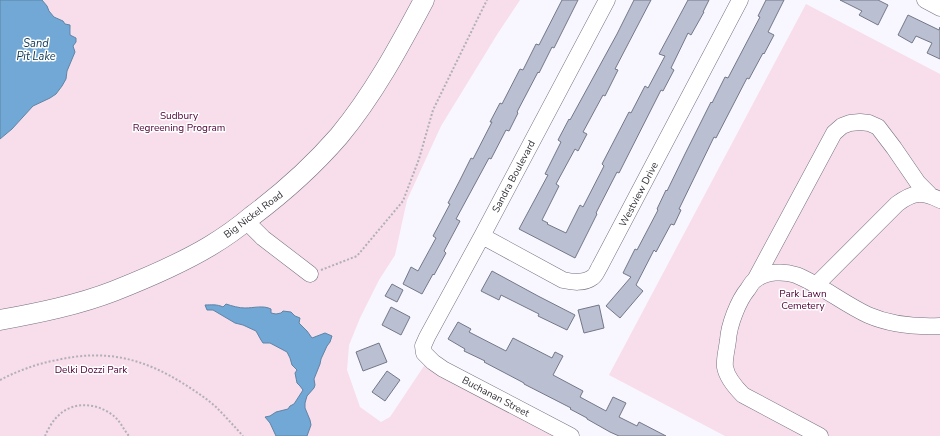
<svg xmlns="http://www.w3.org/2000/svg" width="940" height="436" viewBox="0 0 940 436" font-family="'Nunito Sans',sans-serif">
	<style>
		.green { fill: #f8ddeb }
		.water { fill: #71a8d5; stroke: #5e84a6 }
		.building { fill: #bac0d2; stroke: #727888 }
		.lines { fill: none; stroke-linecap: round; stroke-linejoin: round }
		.minor-casing { stroke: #747081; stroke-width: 17 }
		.major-casing { stroke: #747081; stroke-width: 21 }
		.path { stroke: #b1afb7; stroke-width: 2; stroke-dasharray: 2 2; stroke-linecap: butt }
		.minor { stroke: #fff; stroke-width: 16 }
		.major { stroke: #fff; stroke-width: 20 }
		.labels { text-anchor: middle; stroke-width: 3; stroke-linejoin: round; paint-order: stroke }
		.park-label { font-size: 10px; fill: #4e0136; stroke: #fff }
		.street-label { font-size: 10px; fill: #313037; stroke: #fff }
		.water-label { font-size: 11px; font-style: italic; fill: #093553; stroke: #fff }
	</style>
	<rect width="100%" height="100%" fill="#f8f6fe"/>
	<path class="green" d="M42,0H520L498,33L441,126L407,200L395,255L379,280L360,318L349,345L347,370L360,407L381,422L390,417L430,357L572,436H0V139L12,129L33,106L50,98L56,94L62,86L66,79L67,71L71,60L74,56L73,46L70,35L71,29C68,27 65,23 62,20C58,18 54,17 51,13C48,9 46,4 42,0Z
		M806,4L940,74V436H725L609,375Z"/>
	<path class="water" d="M0,0H42L47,6L49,11L54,17L63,21L65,24L70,25V35L76,38V42L73,46L75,52L67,71L66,79L62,86L56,94L50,98L33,106L12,129L0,139Z
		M226,304C232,306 239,308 245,308C254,308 263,305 271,309V313L276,314L281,313L283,311L291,312L295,316L300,318L299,323L307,331L312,338L325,333L332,336L330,342L327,346L321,359L320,364L314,379L315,385L314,388L307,396L305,403V408L310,420L311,425L307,436H276L270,423L265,417L270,416L276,412L288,409L290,406L294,404L303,390L300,386L297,383L295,373L297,370L292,365L290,358L287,352L270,343H263L261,340L256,331L243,325L235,323L213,310H207L205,305C211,305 217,304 223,307Z"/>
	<path class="building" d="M562,0H578L554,48L552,47L539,73L538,72L517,112L518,113L509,131L506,130L491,159L489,158L456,219L460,221L444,251L446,253L434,275L433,274L422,294L403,284L411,267L418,271L436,238L433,236L450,204L448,203L460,180L471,158L473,159L492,122H490L500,103L502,104L520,69L523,70L536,44L539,45Z
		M634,0H651L615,69L618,70L605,96L603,95L583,132L587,134L578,151L575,149L556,184L559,186L542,220L548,223L547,224L566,233L580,205L583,207L604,166L602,164L629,112L631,113L645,86L648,88L665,56L659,54L688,0H709L703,12H704L691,35L688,33L671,68L674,70L663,91L661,90L619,173L617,172L596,213L597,214L575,258L519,229L548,175L545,174L561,142L558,140L569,119L570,120L617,34Z
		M766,0H784L768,32L774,35L764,54L763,53L749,79L747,78L716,138L714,137L679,209L681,210L674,225L671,224L656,252L654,250L636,285L643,291L620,318L606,306L631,277L623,273L635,249L637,250L658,210L657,209L666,190L667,191L685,154L711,102L712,103L725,77L728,78L760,17L758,16Z
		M840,0H878L888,5L878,25L859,15L862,11Z
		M908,15L939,30L940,27V59L927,53L932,43L916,36L912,43L898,35Z
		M492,271L538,296L575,315L567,330L538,316L539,314L501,295L499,300L481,291Z
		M392,284L403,290L397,302L385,296Z
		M599,305L604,328L584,333L578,310Z
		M391,307L410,317L401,335L382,325Z
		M458,322L471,329L469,332L506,351L513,338L552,358L555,352L563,356L553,375L583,391L580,397L606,411L613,397L626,403L619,417L637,426L639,422L666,436H619L610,432L587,419V418L570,409L571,408L524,384V383L505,373L484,362L485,361L464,351L465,349L448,339Z
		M379,343L387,362L363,371L356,352Z
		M387,371L400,380L385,401L372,392Z"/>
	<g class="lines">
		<defs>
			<path id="minor" d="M925,0L940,8
				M246,221L263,238L310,274
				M482,236L563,280C572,282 584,284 593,277C596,275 598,269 600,266L740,0
				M755,280L834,133L842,126L850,123L860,122L869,123L878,127L894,148L918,183L929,194
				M816,285L897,204C913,192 922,191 940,200
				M571,436L443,369L433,362L424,353L423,346L427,337L482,236L607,0
				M820,436L743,395C736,388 727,378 725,367C724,359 727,349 728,340C729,325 738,301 748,289C750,286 752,282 755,280C766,271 784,271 796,275C821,285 844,304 868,315C891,325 916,327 940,326"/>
			<path id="major" d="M0,320C38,313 78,305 114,291C147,278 180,264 210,246C225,237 239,227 252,216C284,192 313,166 339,136C373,95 399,47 424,0"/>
		</defs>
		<use href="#minor" class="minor-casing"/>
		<use href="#major" class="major-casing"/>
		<path class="path" d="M321,270L357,256L403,201L419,159L433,110L478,18L487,0
			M0,380C8,376 16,372 25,369C35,365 46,362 57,360C105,349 143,358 184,384C195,391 206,398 216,407C225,416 234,426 243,436
			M45,436C48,429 53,420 59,415C75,400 100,403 116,418C121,423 124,430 129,436"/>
		<use href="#minor" class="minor"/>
		<use href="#major" class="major"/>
	</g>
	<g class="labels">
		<g class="park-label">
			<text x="179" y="119">Sudbury<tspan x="179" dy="12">Regreening Program</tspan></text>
			<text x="803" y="297">Park Lawn<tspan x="803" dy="12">Cemetery</tspan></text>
			<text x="91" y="373">Delki Dozzi Park</text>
		</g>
		<g class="street-label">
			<text transform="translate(513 176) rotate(-62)" y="4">Sandra Boulevard</text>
			<text transform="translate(638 194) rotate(-62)" y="4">Westview Drive</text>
			<text transform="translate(253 214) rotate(-37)" y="4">Big Nickel Road</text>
			<text transform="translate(496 396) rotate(28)" y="4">Buchanan Street</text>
		</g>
		<g class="water-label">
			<text x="36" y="47">Sand<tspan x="36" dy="13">Pit Lake</tspan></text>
		</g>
	</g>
</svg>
